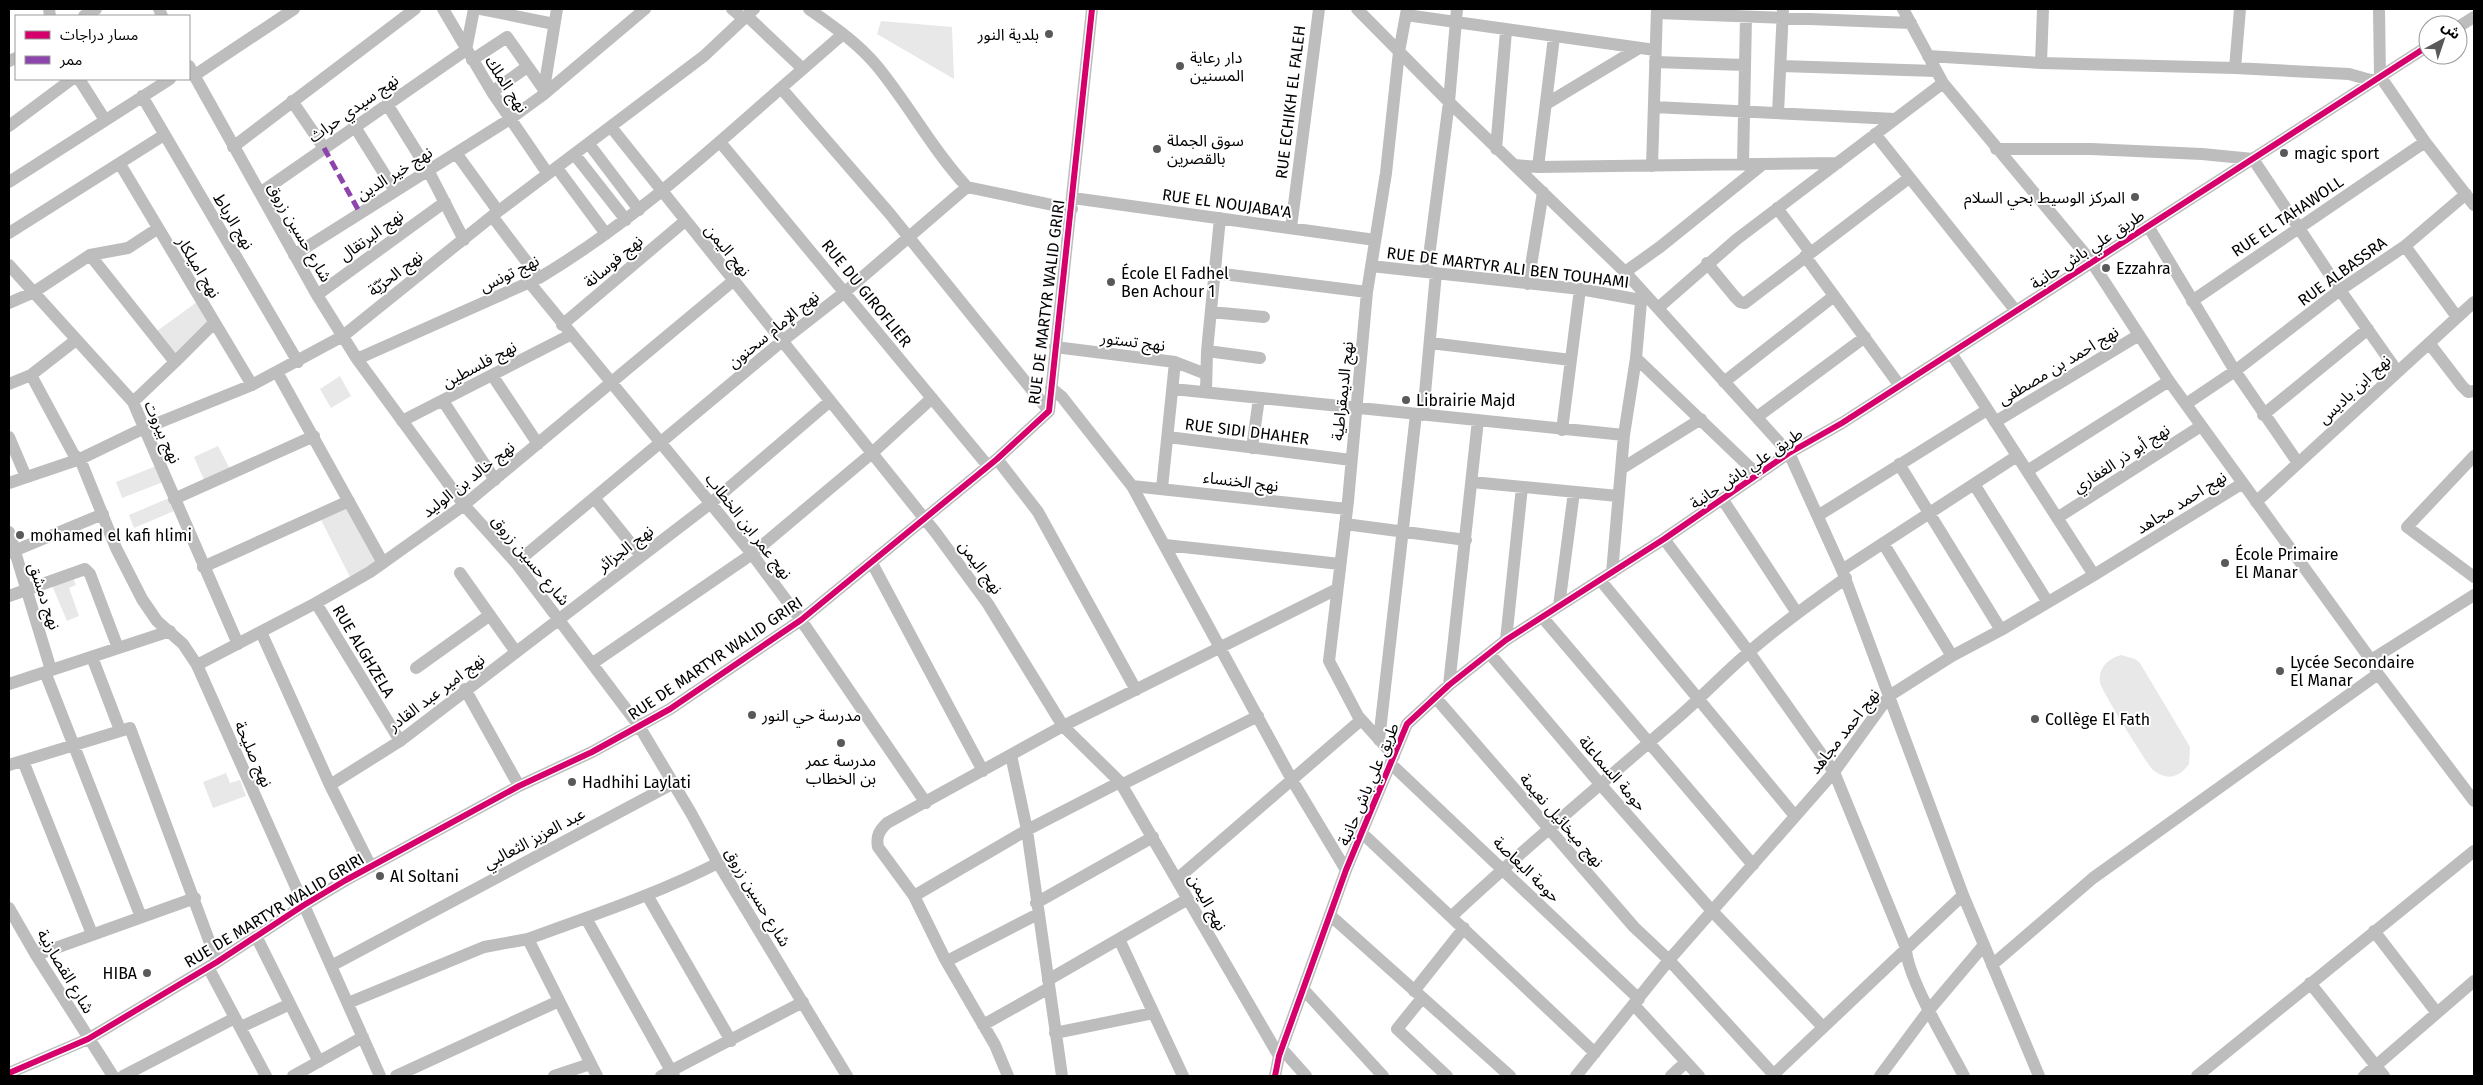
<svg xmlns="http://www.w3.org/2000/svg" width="2483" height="1085" viewBox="0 0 2483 1085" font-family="'Fira Sans','Noto Sans Arabic',sans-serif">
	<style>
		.green { fill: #e8e8e8 }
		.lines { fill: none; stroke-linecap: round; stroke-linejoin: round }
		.minor { stroke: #bdbdbd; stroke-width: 12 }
		.quiet { stroke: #8e44ad; stroke-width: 5; stroke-dasharray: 10 5; stroke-linecap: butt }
		.cycleway-casing { stroke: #fff; stroke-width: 9 }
		.cycleway { stroke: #d6006c; stroke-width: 6 }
		.poi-dot { fill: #595959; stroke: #fff; stroke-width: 2 }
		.labels { text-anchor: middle; stroke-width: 4; stroke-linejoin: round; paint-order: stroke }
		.poi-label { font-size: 16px; fill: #000; stroke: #fff; text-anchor: start }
		.street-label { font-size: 16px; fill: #000; stroke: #fff }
	</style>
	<rect width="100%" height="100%" fill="#fff"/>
	<path class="green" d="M881,21L952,27L954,79L877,34Z
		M197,302L210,322L178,356L157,331Z
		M340,376L351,396L331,408L320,389Z
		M218,446L230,469L204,480L194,457Z
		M156,466L163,482L122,498L116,482Z
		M169,498L174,511L134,528L129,515Z
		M348,506L378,562L350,577L321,520Z
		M72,575L76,585L69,588L79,616L67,621L51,583Z
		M2121,655L2135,659L2140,663L2190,747L2189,764C2179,778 2167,781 2153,770C2145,761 2102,691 2100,683C2098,667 2108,659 2121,655Z
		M226,773L230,783L240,780L246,796L213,808L203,782Z"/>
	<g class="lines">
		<path class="minor" d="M49,9L50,16
			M159,9L162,16
			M443,9L492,92L548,174
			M481,9L554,24
			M732,9L744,19
			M809,9C833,26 858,43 877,66C909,105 932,149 967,187
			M1357,9L1449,102L1625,272L1789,453L1842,570L1963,895L2039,1076
			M1903,9L1943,83L2091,261L2169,381L2371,660L2378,674L2474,801
			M2379,9L2380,76L2425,142L2474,205
			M1657,13L1911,23
			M1406,15L1655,50
			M84,16L96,9
			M747,16L803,69
			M2458,27L2474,17
			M466,50L474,9
			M1928,56L2041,63L2235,68L2349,74L2374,81
			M472,60L507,37L545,91
			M9,61L16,58
			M1655,62L1745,65
			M2041,63L2043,9
			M189,66L317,295L357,359L464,505L516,563L639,726L691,813L718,863L847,1076
			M1781,66L1936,71
			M2235,68L2240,9
			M195,75L294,9
			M79,79L105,120
			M781,88L843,34
			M492,92L527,67
			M543,95L557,9
			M142,96L298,362
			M292,101L324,148
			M387,104L428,170L464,240
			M1546,104L1639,48
			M1654,107L1895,119
			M1778,113L1783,9
			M9,126L72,79
			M355,127L395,191
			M611,127L936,533L988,604L1063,726L1120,782L1279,1056
			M1875,134L2016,311
			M720,142L988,466
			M589,144L639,210
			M233,147L415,9
			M1496,149L1506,31
			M1996,149H2091L2202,154L2253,159L2340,290L2397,371
			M456,153L498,211
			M575,155L626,220
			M120,164L252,385
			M1743,164L1746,17
			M1515,165L1538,167L1838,163
			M1652,166L1657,9
			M1538,167L1554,37
			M557,168L606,234
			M9,182L170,79
			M260,193L466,50
			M1073,198L1375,240
			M1777,208L1810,252
			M492,216L539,278
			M2148,226L2235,371L2298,463
			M1291,228L1319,9
			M9,233L164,135
			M2405,246L2457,317
			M90,255L175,362L133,402
			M294,255L510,119L543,95L645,9
			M1805,256L1900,386
			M1707,263L1735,297L1740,302L1745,303L1909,178
			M9,265L133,402L238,644
			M1371,266L1580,289L1641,300
			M1427,272L1449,102L1457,9
			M1625,272L1660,247L1763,164
			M1215,273L1367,292
			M529,282L752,554L801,620L926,803
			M1528,284L1543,192
			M317,295L445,202
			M2192,301L2425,142
			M9,303L34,292L90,255L128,248L157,229
			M1658,308L1737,239L1943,83
			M1211,312L1264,317
			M562,325L685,221
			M1430,343L1571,360
			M2429,343L2462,386L2468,392L2474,391
			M1055,347L1175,362L1206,374
			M1207,351L1260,358
			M1951,353L2094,575
			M1636,358L1758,475
			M357,359L539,278C628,225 704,156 781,88L890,214L1049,411
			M175,362L214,323
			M277,372L383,563
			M31,375L74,455L80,459L116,548L142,599L157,621L183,644L197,665L380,1076
			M492,375L538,444
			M1724,382L1834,296
			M9,384L31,375L76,340
			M1051,388L1062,397L1132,486L1292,780L1346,870
			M1173,389L1624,435
			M1206,392L1207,351L1220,218
			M443,401L495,480
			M2186,404L2235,371L2340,290L2405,246L2466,194
			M1423,415L1436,273
			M2263,415L2368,329
			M1757,417L1865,337
			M402,421L570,335
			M1995,422L2139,335
			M1562,430L1580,289
			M9,437L26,477
			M1168,437L1351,460
			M1252,448L1259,398
			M2474,456L2407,527L2474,577
			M997,459L1038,512L1136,690
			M1899,464L2001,630
			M1621,469L1701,419
			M2027,471L2169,381
			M1472,482L1618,496
			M9,483L80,459L138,431L252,385L343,336L496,213L704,56L754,9
			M1974,484L2047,601
			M1132,486L1347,509
			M1162,488L1175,362
			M174,499L314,436
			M595,499L641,556
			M1723,500L1797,613
			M2256,502L2474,302
			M1819,515L1987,410
			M2057,518L2201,426
			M1345,524L1466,540
			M9,532L51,670
			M1664,539L1749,652L1834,772L1906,948C1906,976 1950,1049 1964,1076
			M1883,543L1952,656
			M1165,545L1340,564
			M9,553L103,514
			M516,563L781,342L845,292L967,187L1072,209
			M872,563L983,771
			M203,567L349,501
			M1842,570L2017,456
			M460,573L516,652
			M1612,573L1624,435L1636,358L1642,291
			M1601,581L1795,816
			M9,596L85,569L90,574L118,648
			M316,603L400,741
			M1559,606L1574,492
			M1543,618L1753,865
			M261,632L330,785L371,867
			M1506,640L1522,487
			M1490,654L1601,785L1713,912L1823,1027
			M92,657L120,730
			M2371,660L2474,595
			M593,663L752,554L871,454L932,398
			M197,665L316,603L370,572L464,505L733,281
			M416,668L490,615
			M45,672L141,917
			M9,684L170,631
			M1449,685L1478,420
			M465,689L519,786
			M1435,697L1634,927L1669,960L1775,1076
			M1379,740L1416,414
			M1011,755L1027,830L1062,1076
			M1394,756L1358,716L1329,661L1348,501L1367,292L1386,173L1399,52L1407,9
			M23,761L92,934
			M1391,764L1639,999
			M9,765L130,728L217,962
			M330,785L400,741L711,503L829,402
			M1121,785L1258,716
			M1362,833L1595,1053
			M1177,879L1361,720
			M647,895L731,1041
			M914,896L1027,830L1120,782
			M1036,903L1153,837
			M9,908L36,955L113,1076
			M1331,916L1510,1076
			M1452,916C1523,849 1599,786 1674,721C1700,699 1723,674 1749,652C1780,625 1812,602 1846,578
			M587,920L674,1076
			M2374,931L2437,1013
			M257,938L319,1062
			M1119,939L1183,1076
			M36,955L195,898
			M947,961L1038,914
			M1992,965L2093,878L2378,674
			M331,966L674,783
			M208,967L266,1076
			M1048,980L1188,899
			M2310,983L2384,1076
			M1304,990L1383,1076
			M1414,991L1464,928
			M1422,998L1397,1029L1447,1076
			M348,1003L484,947L528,939
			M1634,1005L1699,1076
			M983,1025L1049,988
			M241,1027L290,1004
			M1055,1033L1153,1013
			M1282,1049L1306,1076
			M9,1073L88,1039L217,962L304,905L346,880L519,786L592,752L670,709L801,620L997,459L1049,411L1092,9
			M123,1076L235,1018
			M293,1076L363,1037
			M396,1076L559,1001
			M554,1076L590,1064
			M597,1076L528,939C593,915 657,894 718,863
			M661,1076L803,1002
			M1008,1076L995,1045L945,959L914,896L878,847C876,836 879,831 887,823L1063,726L1337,589
			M1275,1076L1279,1056L1346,870L1407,724L1449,685L1506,640L1664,539L1789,453L1842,423L2428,46
			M1576,1076L1669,960L1834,772L1889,696L1952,656L2001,630L2094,575L2243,483
			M1671,1076L1686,1062
			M1772,1076L1963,895
			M1880,1076L1929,1010L1984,945
			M2197,1076L2474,851
			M2364,1076L2474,981"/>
		<path class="quiet" d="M324,148L360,213"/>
		<defs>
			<path id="cycleway" d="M9,1073L88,1039L217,962L304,905L346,880L519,786L592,752L670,709L801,620L997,459L1049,411L1092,9
				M1275,1076L1279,1056L1346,870L1407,724L1449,685L1506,640L1664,539L1789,453L1842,423L2428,46"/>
		</defs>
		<use href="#cycleway" class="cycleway-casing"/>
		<use href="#cycleway" class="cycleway"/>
	</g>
	<g class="poi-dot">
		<circle cx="1049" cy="34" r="5"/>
		<circle cx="1180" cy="66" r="5"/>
		<circle cx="1157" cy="149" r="5"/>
		<circle cx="2284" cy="153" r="5"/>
		<circle cx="2135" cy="197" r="5"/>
		<circle cx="2106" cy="268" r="5"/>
		<circle cx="1111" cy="282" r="5"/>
		<circle cx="1406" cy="400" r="5"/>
		<circle cx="20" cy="535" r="5"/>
		<circle cx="2225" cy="563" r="5"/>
		<circle cx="2280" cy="671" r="5"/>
		<circle cx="752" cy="715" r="5"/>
		<circle cx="2035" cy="719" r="5"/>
		<circle cx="841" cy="743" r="5"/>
		<circle cx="572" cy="782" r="5"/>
		<circle cx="380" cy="876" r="5"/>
		<circle cx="147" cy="973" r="5"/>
	</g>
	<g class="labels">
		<g class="poi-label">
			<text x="1039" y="40" text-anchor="end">بلدية النور</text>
			<text x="1190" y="63">دار رعاية<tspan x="1190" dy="18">المسنين</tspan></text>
			<text x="1167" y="146">سوق الجملة<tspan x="1167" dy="18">بالقصرين</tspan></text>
			<text x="2294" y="159">magic sport</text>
			<text x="2125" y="203" text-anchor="end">المركز الوسيط بحي السلام</text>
			<text x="2116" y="274">Ezzahra</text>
			<text x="1121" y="279">École El Fadhel<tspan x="1121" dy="18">Ben Achour 1</tspan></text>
			<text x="1416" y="406">Librairie Majd</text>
			<text x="30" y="541">mohamed el kafi hlimi</text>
			<text x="2235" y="560">École Primaire<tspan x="2235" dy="18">El Manar</tspan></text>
			<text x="2290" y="668">Lycée Secondaire<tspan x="2290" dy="18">El Manar</tspan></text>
			<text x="762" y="721">مدرسة حي النور</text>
			<text x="2045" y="725">Collège El Fath</text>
			<text x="841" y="766" text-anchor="middle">مدرسة عمر<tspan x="841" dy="18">بن الخطاب</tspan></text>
			<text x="582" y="788">Hadhihi Laylati</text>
			<text x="390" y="882">Al Soltani</text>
			<text x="137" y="979" text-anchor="end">HIBA</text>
		</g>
		<g class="street-label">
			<text transform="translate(507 84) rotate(57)" y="6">نهج الملك</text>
			<text transform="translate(1290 102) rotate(-83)" y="6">RUE ECHIKH EL FALEH</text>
			<text transform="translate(353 108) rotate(-35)" y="6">نهج سيدي حراث</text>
			<text transform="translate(394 173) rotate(-32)" y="6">نهج خير الدين</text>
			<text transform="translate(1227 203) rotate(8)" y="6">RUE EL NOUJABA'A</text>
			<text transform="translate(2287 216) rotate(-34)" y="6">RUE EL TAHAWOLL</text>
			<text transform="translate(234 221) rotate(59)" y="6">نهج الرباط</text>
			<text transform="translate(300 232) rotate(60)" y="6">شارع حسين زروق</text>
			<text transform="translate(371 235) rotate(-36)" y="6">نهج البرتقال</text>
			<text transform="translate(2087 249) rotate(-33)" y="6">طريق علي باش حانبة</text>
			<text transform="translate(728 250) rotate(51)" y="6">نهج اليمن</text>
			<text transform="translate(613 261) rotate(-40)" y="6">نهج فوسانة</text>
			<text transform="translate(199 267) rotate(59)" y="6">نهج اميلكار</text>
			<text transform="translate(1508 267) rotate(7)" y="6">RUE DE MARTYR ALI BEN TOUHAMI</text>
			<text transform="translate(2342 271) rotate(-36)" y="6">RUE ALBASSRA</text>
			<text transform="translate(395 273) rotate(-37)" y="6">نهج الحرّيّة</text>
			<text transform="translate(509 273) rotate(-26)" y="6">نهج تونس</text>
			<text transform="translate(867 293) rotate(51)" y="6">RUE DU GIROFLIER</text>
			<text transform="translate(1046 302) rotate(-83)" y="6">RUE DE MARTYR WALID GRIRI</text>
			<text transform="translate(773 329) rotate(-39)" y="6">نهج الإمام سحنون</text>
			<text transform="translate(1133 341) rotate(7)" y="6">نهج تستور</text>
			<text transform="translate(479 364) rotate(-28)" y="6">نهج فلسطين</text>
			<text transform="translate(2058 365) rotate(-31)" y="6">نهج احمد بن مصطفى</text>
			<text transform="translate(2354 389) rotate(-43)" y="6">نهج ابن باديس</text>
			<text transform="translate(1342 391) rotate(-84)" y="6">نهج الديمقراطية</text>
			<text transform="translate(1247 431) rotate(7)" y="6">RUE SIDI DHAHER</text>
			<text transform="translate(163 432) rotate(66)" y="6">نهج بيروت</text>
			<text transform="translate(2121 458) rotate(-33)" y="6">نهج أبو ذر الغفاري</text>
			<text transform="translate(1746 468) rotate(-34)" y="6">طريق علي باش حانبة</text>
			<text transform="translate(468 479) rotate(-38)" y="6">نهج خالد بن الوليد</text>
			<text transform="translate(1241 481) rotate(7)" y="6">نهج الخنساء</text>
			<text transform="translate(2181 502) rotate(-32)" y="6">نهج احمد مجاهد</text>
			<text transform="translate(749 526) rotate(52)" y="6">نهج عمر ابن الخطاب</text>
			<text transform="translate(625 548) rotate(-37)" y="6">نهج الجزائر</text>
			<text transform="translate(531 560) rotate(50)" y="6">شارع حسين زروق</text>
			<text transform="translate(981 567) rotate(54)" y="6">نهج اليمن</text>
			<text transform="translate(45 596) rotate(72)" y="6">نهج دمشق</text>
			<text transform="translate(364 651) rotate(59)" y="6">RUE ALGHZELA</text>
			<text transform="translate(715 658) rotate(-34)" y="6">RUE DE MARTYR WALID GRIRI</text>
			<text transform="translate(436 692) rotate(-37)" y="6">نهج امير عبد القادر</text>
			<text transform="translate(1844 731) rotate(-52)" y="6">نهج احمد مجاهد</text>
			<text transform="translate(254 754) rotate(66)" y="6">نهج صليحة</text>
			<text transform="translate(1613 773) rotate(49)" y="6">حومة السماعلة</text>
			<text transform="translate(1368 784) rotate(-67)" y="6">طريق علي باش حانبة</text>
			<text transform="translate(1562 820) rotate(49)" y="6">نهج ميخائيل نعيمة</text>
			<text transform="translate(534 838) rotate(-28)" y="6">عبد العزيز الثعالبي</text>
			<text transform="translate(1527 869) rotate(44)" y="6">حومة البعاصة</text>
			<text transform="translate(758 897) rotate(59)" y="6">شارع حسين زروق</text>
			<text transform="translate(1208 902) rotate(61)" y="6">نهج اليمن</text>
			<text transform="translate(274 910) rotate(-31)" y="6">RUE DE MARTYR WALID GRIRI</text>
			<text transform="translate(66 971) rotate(59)" y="6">شارع القصارنية</text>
		</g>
	</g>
	<rect width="2483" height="1085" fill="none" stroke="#000000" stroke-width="20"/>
	<rect x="15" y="15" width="175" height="65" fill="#ffffff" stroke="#999999"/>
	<rect x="25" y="31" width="25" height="8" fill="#d6006c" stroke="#999999"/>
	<text x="60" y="40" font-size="15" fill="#000000">مسار دراجات</text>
	<rect x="25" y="56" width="25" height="8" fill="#8e44ad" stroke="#999999"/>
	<text x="60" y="65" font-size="15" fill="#000000">ممر</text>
	<g transform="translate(2443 40) rotate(40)"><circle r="24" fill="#ffffff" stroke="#999999"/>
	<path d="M0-4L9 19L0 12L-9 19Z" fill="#595959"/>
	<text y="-8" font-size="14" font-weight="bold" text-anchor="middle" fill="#000000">ش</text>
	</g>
</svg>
